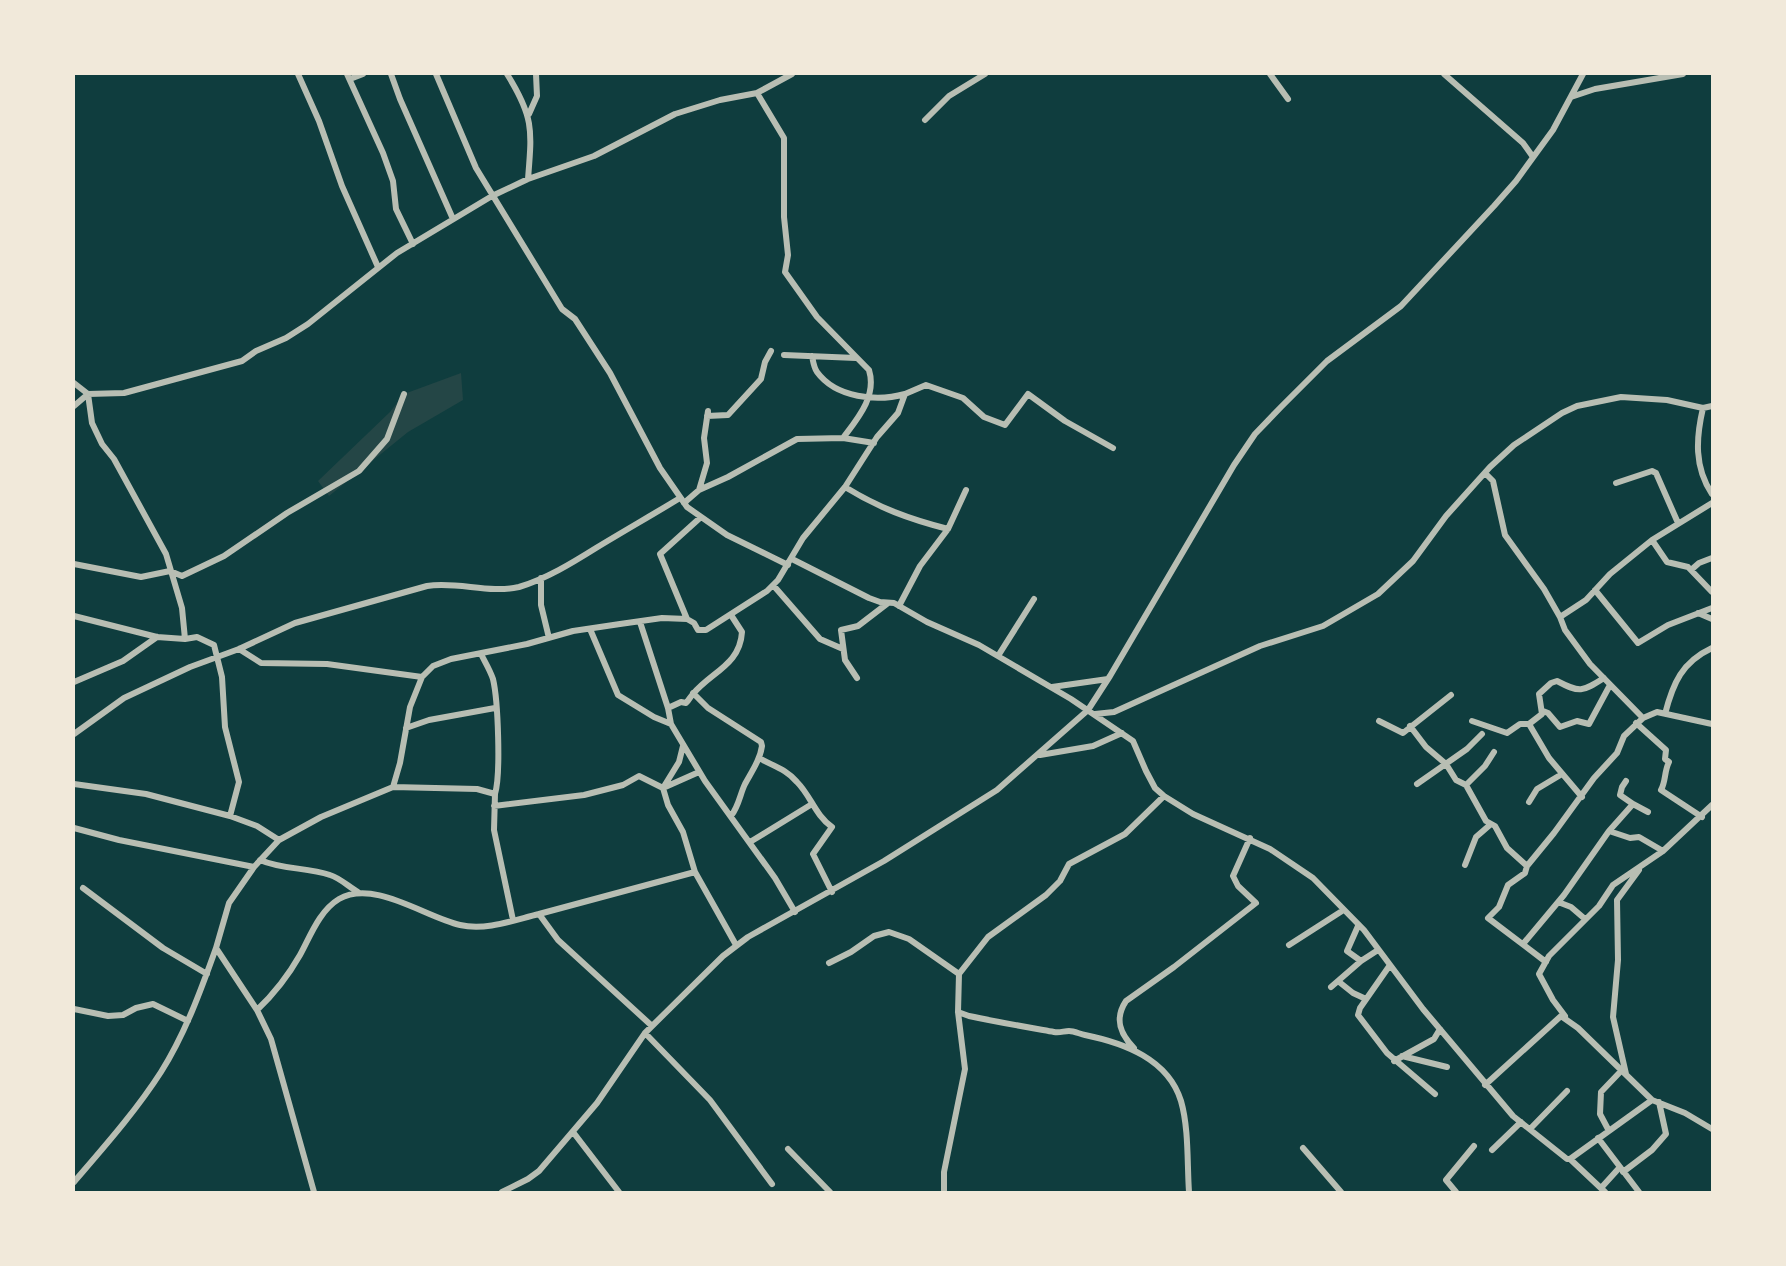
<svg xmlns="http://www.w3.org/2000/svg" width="1786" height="1266" viewBox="0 0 1786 1266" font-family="Arial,sans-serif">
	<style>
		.green { fill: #244646 }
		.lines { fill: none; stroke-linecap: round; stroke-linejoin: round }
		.minor { stroke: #b8beb3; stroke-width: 6 }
	</style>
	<rect width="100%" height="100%" fill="#0f3d3e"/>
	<path class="green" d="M461,373L463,400L408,432L329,496L318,481L390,412L404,394Z"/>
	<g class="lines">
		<path class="minor" d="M298,74L319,121L342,186L378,267
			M347,74L383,153L393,181L396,209L413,244
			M391,74L400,99L453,219
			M436,74L476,168L562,309L575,319L610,373L660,468L687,507L727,535L788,565
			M507,74C534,117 532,130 528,179
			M1270,74L1288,99
			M1444,74L1523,143L1533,157
			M350,79L363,74
			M757,93L784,138V217L788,255L785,272L817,317L869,370C877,396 858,418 843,438
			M1571,97L1595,89L1683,74
			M529,114L537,96L536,74
			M925,120L949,96L985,74
			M784,355L856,358
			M812,356C813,361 814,368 817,372C836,398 877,402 905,394
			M74,383L88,394L92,423L102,444L114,459L166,554L182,608L185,639
			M74,406L88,394L124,393L242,361L256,351L286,338L308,324L397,253L492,196L528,179L594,156L675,114L720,100L757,93L792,74
			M1703,408C1696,438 1694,467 1712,494
			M707,416L728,415L761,379L765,362L771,351
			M1485,473L1493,481L1505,535L1544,589L1560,617L1565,630L1590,664L1643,718L1657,712L1712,724
			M1616,483L1652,471L1656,473L1678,523
			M845,487C879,508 909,519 948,529
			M699,490L707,463L704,438L708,411
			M684,503L699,490L728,477L797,439L843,438L874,443
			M1652,540L1667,562L1688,567L1712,592
			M792,559L869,598L880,602L894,603L927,622L979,645L1071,699L1133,741L1146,771L1155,788L1164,796L1193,814L1270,849L1313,878L1364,930L1423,1009L1513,1116L1567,1159H1570L1605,1192
			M74,564L141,577L170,571L182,576L224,556L287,513L359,471L387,439L404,394
			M1691,570L1699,563L1712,558
			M541,578V605L549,638
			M773,585L820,639L843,649
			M1595,590L1638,643L1668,625L1712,608
			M899,606L920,566L948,529L966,490
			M1698,613L1712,619
			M74,616L157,637L185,639L197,637L214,645L222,677L225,727L239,782L230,816L257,826L279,840
			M1560,617L1586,600L1610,574L1652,540L1712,503
			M687,619L660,554L701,517
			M640,622L668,708L671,724L705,781L775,878L795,912
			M590,629L618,695L654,717L671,724
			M239,649L261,663L327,664L422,677
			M481,654C485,662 490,670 493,679C498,700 501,774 495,794
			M998,656L1034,599
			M857,678L845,660L841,630L858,626L888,603
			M74,682L123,661L157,637
			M1052,687L1108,679
			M693,693L708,708L761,742L762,746C760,760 752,771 745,784C740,794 739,806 731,816
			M668,708L681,702L686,703C689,700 690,697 693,694C711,672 740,665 742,632L731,615
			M1543,711L1548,713L1560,727L1577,721L1589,724L1610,685
			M1095,714L1114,712L1260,646L1323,626L1378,594L1413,561L1446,516L1490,467L1514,445L1562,413L1577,406L1621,397L1667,400L1703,408L1712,406
			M1665,714C1673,683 1682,662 1712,648
			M1379,721L1403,733L1451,695
			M1472,721L1507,733L1520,724H1529
			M1636,723L1666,750L1665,759L1669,762C1664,772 1666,781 1661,790L1702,817
			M1410,726L1426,747L1446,764L1456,780L1466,785L1486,821L1495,826L1507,848L1527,866
			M406,728L429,720L495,708
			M74,734L124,698L190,667L239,649L295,623L427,586C457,581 489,594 519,587C546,579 572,563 596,548C624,531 652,515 680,498
			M683,746L679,762L663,788L668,805L683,832L695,872
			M1040,755L1093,746L1122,733
			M759,758C773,766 786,769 797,782C811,796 815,815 832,827L813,854L832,892
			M1626,781L1622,787L1620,795L1633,804
			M74,784L146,794L230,816
			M1417,784L1467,749L1482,734
			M1466,785L1485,766L1494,752
			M393,787L477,789L495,794L494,830L513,920
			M1582,797L1549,758L1529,724L1542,714L1539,694L1551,683L1557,681C1580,693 1582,692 1604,678
			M1529,802L1537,789L1562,774
			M494,806L584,795L623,785L639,776L663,788L699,772
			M74,828L119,840L254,867
			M1609,831L1630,838L1639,837L1663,851
			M750,842L812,804
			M260,860C283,870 307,867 330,875C340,878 349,887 358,892
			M1465,865L1476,837L1491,824
			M83,888L163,948L207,974
			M1558,902L1571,907L1585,919
			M539,914L695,872L736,945
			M1358,926L1347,951L1361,961
			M1523,944L1564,895L1609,831L1633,804L1648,812
			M1289,945L1342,911
			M1546,962L1488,918L1499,907L1508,885L1525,873L1527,866L1554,833L1594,778L1617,753L1624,736L1643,718
			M829,963L851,952L874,936L889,932L909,939L959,974L958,1012L965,1069L944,1172V1192
			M1390,965L1360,1008L1358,1015L1387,1053L1435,1094
			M959,974L988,937L1046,895L1060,881L1069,864L1125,834L1164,796
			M1338,981L1353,993L1366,999
			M1331,987L1361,961L1378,950
			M74,1009L108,1016L123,1015L136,1008L153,1004L188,1021
			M257,1010L271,1039L314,1192
			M958,1012L969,1016C997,1022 1026,1027 1054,1032C1060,1033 1064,1031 1069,1031C1074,1031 1080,1034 1085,1035C1124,1043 1168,1059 1181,1101C1189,1129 1187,1163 1189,1192
			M1565,1016L1553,1000L1539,974L1549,956L1599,906L1613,885L1663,851L1712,805
			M652,1026L558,940L539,914C514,920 486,931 460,925C425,917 374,879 339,899C319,911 310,937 300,955C288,976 275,993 257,1010L216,948L229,903L254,867L279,840L321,817L393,787L400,763L410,707L422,677L433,666L451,659L527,644L573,631L620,624L662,618L687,619L694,623L698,630H706L767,591L778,580L803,538L845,487L877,437L898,413L905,394L926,385L963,398L984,417L1005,425L1028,394L1065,421L1113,448
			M645,1033L710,1100L772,1184
			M1134,1048C1120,1034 1114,1019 1126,1001L1174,967L1256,903L1238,886L1233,876L1250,838
			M1402,1056L1447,1067
			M1394,1061L1434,1039L1440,1029
			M1626,1074L1613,1017L1618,960L1617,900L1639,870
			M1485,1085L1561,1016L1578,1028L1652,1100
			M1530,1129L1567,1091
			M1609,1131L1600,1114L1601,1092L1622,1070
			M573,1132L619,1192
			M1598,1138L1639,1192
			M1303,1148L1341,1192
			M788,1149L830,1192
			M1492,1150L1521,1122
			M1570,1159L1652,1100L1685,1113L1712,1129
			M1623,1172L1652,1150L1666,1134L1659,1102
			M74,1182C104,1147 136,1111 161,1072C185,1034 201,990 216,948
			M1601,1188L1620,1167
			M502,1192L528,1179L539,1171L597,1103L645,1033L723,956L748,937L884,861L997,790L1088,710L1110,676L1234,465L1255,434L1281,407L1327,361L1401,306L1494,206L1516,181L1553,130L1583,74
			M1456,1192L1446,1180L1474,1146"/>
	</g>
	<rect width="1786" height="1266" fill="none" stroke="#f1e9da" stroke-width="150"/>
</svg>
